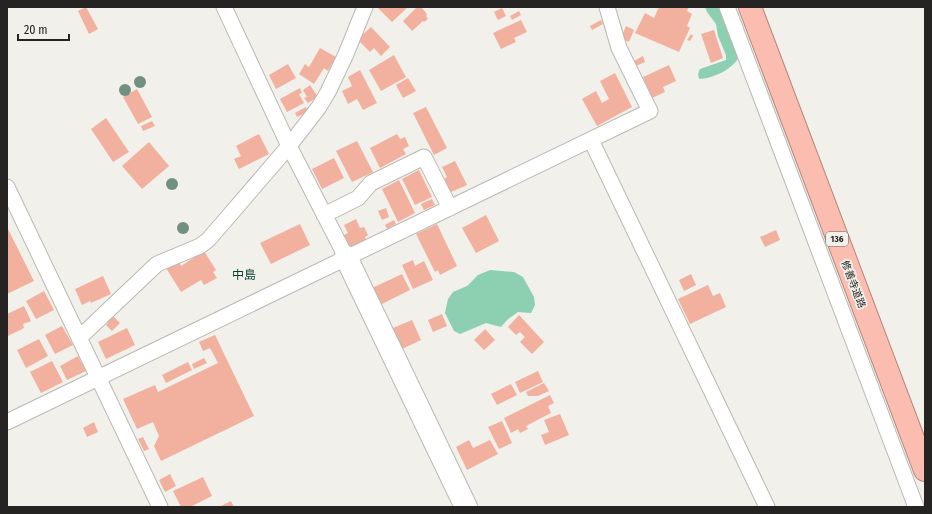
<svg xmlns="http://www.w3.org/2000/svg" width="932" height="514" viewBox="0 0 932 514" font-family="'Fira Sans Condensed','Noto Sans JP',sans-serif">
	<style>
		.forest { fill: #8dd0b1 }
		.building { fill: #f2b09f }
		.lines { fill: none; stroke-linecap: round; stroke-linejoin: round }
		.street-casing { stroke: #bab8b2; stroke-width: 17 }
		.secondary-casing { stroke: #bab8b2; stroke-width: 24 }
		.highway-casing { stroke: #b1877f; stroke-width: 24 }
		.street { stroke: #fff; stroke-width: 15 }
		.secondary { stroke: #fff; stroke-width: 22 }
		.highway { stroke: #fcbdb1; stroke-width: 22 }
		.tree { fill: #719082 }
		.labels { text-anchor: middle; stroke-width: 3.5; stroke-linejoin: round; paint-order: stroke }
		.shield { fill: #f2f0ea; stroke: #62615e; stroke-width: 1 }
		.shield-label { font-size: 9px; font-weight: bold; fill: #252422 }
		.street-label { font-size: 10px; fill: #252422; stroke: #f2f0ea }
		.quarter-label { font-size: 12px; fill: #063d2e; stroke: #f2f0ea }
	</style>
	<rect width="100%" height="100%" fill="#f2f0ea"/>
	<path class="forest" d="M705,7H721L740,55C735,68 713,79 699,79L698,74L700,69L726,60V55L718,36L716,24L707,12Z
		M490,270L514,272L523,277L534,297L535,305L531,313L518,312L507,320L501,327L486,323L460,334L454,331L445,313L448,299L453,292L467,286L478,275Z"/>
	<path class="building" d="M86,7L98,29L89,34L78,11Z
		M377,7H408L392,22Z
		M417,7H421L427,14L426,16L428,19L424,22L423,21L412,31L403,21Z
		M659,7H689L687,11L692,14L687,26L690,28L679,52L635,33L645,13L654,18Z
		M502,8L506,16L498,20L494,12Z
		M519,11L521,15L512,20L510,16Z
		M521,20L527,32L514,38L516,42L501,49L493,33Z
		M601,20L603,24L592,30L590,26Z
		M626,26L634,30L629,42L621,38Z
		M371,27L390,47L381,56L374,48L370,52L360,42L361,36Z
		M714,30L723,58L711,63L701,34Z
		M691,34L693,36L690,41L687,40Z
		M320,48L336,57L328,71L324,68L314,84L299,74L305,64L309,67Z
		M394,55L406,77L381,91L369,70Z
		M643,56L645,62L636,66L634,61Z
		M288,64L296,78L276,89L269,75Z
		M669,65L676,81L663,87L665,92L652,98L643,77Z
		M360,70L377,103L363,110L357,99L348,104L342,91L352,86L348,77Z
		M615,73L632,107L597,126L582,99L596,91L602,103L609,99L600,81Z
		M408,78L416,91L403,98L396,85Z
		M310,85L318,97L308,103L304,98L307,97L303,90Z
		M300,88L302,93L299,94L304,103L287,112L280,99Z
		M137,89L152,117L138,124L123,97Z
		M306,107L308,112L297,117L295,113Z
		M426,107L447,148L434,155L413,113Z
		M106,118L129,152L113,162L91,129Z
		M152,121L155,126L143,131L141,126Z
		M259,134L269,154L239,169L234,159L241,156L236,146Z
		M397,134L400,139L405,137L409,146L403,149L406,154L380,168L370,148Z
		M357,141L373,172L352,182L336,151Z
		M149,142L169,166L142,189L122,166Z
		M334,158L344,178L322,189L312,169Z
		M455,161L467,185L451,192L444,179L447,177L442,167Z
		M419,170L432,197L415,205L402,179Z
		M399,180L415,213L398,222L382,189Z
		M432,199L435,205L424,210L421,204Z
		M386,208L389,217L382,220L378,211Z
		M486,215L499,241L476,253L462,228Z
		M356,219L360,228L364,227L368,235L365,237L366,240L350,247L344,235L348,233L344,225Z
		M394,220L396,224L387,229L385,225Z
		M300,224L310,245L271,264L260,243Z
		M437,224L457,266L440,275L438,270L435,272L416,234Z
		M7,229H8L34,281L7,294Z
		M776,230L780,240L765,247L760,237Z
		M204,251L216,270L213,272L217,278L204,285L201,280L181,292L166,268L178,261L181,266Z
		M413,260L415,266L424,261L433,280L413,289L402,265Z
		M402,274L410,290L378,306L370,289Z
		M691,274L696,285L684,291L679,280Z
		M103,276L111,294L91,303L90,301L82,305L75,289Z
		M708,285L713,296L720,293L726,307L690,324L678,299Z
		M44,291L54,310L36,319L26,301Z
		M24,306L31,321L23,324L24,328L8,336L7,314Z
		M110,313L120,323L112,331L106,325L108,323L104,319Z
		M442,314L447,326L433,332L428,320Z
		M519,315L544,342L532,354L520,342L525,337L520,332L516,335L508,327Z
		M412,320L421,340L400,350L395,341L398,340L393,328Z
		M62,326L73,345L55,354L45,335Z
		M127,328L135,345L106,359L98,342Z
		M485,329L495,340L484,350L474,340Z
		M215,335L254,416L161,461L154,446L159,436L153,422L137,429L123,399L155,385L158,392L218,363L210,348L203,351L199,342Z
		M39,339L48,356L26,368L17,350Z
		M78,356L86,371L67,380L60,366Z
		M204,358L207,363L194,369L192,364Z
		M52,361L63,382L41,393L30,372Z
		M188,362L192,370L166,383L162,375Z
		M538,371L543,382L520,393L515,382Z
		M544,383L549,391L538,396H528L526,392Z
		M511,384L517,395L497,405L491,394Z
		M550,395L554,403L548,406L551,413L526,426L528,429L520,433L518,429L511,433L504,418Z
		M560,414L569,435L545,445L541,435L549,432L544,420Z
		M502,421L512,443L499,449L488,427Z
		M94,422L98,432L87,437L83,428Z
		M143,437L149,449L144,451L138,439Z
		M469,440L473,448L490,440L498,454L467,470L456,447Z
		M170,474L176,486L165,492L159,480Z
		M203,477L212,496L190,507H181L173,491Z
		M231,501L234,507H219Z"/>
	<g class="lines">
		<defs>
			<path id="street" d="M224,7L289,146L346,257
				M727,7L916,507
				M591,140L767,507
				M7,187L160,507
				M324,215L358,198L371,183L424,157L450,208
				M79,338L157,264L200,246L208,240L228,217L289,146L319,107L328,92L346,54L365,7
				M7,422L650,111L619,48L607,7"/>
			<path id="secondary" d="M346,257L466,507"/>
			<path id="highway" d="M750,7L925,470"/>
		</defs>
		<use href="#street" class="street-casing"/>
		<use href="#secondary" class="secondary-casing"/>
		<use href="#highway" class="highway-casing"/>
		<use href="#street" class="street"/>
		<use href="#secondary" class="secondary"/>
		<use href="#highway" class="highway"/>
	</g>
	<g class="tree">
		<circle cx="140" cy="82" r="6"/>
		<circle cx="125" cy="90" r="6"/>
		<circle cx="172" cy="184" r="6"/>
		<circle cx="183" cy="228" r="6"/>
	</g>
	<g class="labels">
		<rect class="shield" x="826" y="232" width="22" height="14" rx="3"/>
		<g class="shield-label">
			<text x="837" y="242">136</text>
		</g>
		<g class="street-label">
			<text transform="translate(854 284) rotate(69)" y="4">修善寺道路</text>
		</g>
		<g class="quarter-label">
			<text x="244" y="279">中島</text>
		</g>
	</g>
	<rect width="932" height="514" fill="none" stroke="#252422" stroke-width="16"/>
	<path d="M18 34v6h51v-6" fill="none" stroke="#252422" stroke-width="2"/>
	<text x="24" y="34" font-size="12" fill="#252422" stroke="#f2f0ea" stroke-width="3" paint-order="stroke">20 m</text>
</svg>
